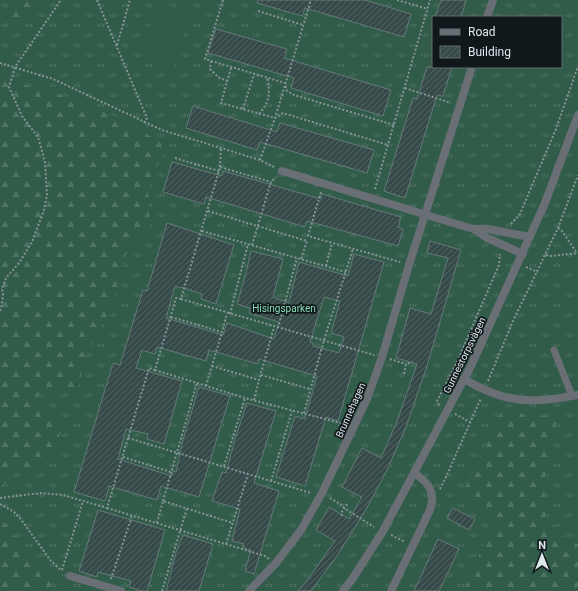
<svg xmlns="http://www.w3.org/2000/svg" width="578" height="591" viewBox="0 0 578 591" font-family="Roboto,sans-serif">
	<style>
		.grass { fill: url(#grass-tufts); fill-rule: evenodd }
		.forest { fill: url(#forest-firs) }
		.pitch { fill: #325c4a }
		.building { fill: url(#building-hatch); stroke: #647a79; fill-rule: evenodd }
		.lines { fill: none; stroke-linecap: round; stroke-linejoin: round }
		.path { stroke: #859398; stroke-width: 2; stroke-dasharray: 2 2; stroke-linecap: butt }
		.service { stroke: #6a6f75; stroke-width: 7 }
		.minor { stroke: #6a6f75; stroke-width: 8 }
		.labels { text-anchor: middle; stroke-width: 3.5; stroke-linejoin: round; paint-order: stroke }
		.park-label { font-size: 10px; fill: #8bddb8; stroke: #10181b }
		.street-label { font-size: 10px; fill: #dce6eb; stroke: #10181b }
	</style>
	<defs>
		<pattern id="grass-tufts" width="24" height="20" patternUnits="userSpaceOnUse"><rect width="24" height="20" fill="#325c4a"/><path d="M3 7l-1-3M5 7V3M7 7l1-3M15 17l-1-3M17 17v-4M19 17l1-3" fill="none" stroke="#4f7364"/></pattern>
		<pattern id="forest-firs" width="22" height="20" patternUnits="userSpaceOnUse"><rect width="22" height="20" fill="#325c4a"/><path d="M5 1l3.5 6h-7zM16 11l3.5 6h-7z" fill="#4f7364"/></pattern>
		<pattern id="building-hatch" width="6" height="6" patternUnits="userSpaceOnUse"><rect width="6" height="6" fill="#364a4a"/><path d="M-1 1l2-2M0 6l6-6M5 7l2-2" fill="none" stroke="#526464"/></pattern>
	</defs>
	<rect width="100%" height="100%" fill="#203238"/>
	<path class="grass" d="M0,0H578V591H0ZM433,17H561V67H433Z"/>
	<path class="forest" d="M11,0L35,2C31,13 19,37 6,24L4,17Z
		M2,70L14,76L22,84L46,89L114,116L166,145L148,189L150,227L125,255L112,307L86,355L78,389L37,395L63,425L51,461L19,469L1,487L0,517L48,576L53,591H0V71Z
		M501,412L557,417L544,481L546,519L571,543L578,544V591H463L496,517L461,496Z"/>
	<path class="pitch" d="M157,3L190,11L174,69L140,60Z"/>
	<path class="building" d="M258,0H365L411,14L404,37L305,8L302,16L257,3Z
		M441,0H466L461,17H435Z
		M216,29L287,49L284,58L391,90L383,116L291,88L294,78L208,53Z
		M427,67H452L443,96L437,95L405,198L384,191L413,98L417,99Z
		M193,106L277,132L280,123L374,150L367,173L260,142L257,150L186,128Z
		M172,162L222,176L223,171L321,199L322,194L401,217L398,227L403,229L398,246L307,221L305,227L206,197L204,204L163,192Z
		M167,223L234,245L216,304L201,299L202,294L181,287L180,288L175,286L166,318L223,335L227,323L274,339L279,322L249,313L250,308L237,304L246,273L251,251L283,259L273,297L289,303L299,262L348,276L354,254L384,262L338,421L326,417L305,486L276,477L295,416L305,419L317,376L259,359L258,364L209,350L206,361L157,347L155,354L142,350L136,368L182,381L164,444L147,439L148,434L126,429L118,459L172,476L173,471L176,472L183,440L199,387L230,396L199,497L161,486L157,500L109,486L105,501L74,492L113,363L120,365L143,290L147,291ZM324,297L340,301L331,333L344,337L339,353L313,346V343L310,342Z
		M430,241L461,250L427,366L406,427L386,472L365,511L337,556L311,591H298L306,582L335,541L316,530L329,507L349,519L362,497L342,487L362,448L381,458L396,424L417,364L396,358L410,308L431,314L448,258L427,253Z
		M247,403L276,411L254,483L279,491L254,574L245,571L251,550L243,548L244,544L232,541L240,509L212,501L222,472L226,473L235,439Z
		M453,508L475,519L469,530L447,518Z
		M98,510L165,530L147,591H142L129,587L131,581L98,572L97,577L79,571Z
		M183,535L213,544L199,591H166L176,553Z
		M438,539L459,549L439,591H414Z"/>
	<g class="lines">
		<path class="path" d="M97,0L144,111L147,118L144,123
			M223,0L205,59L285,83L287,91L294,95L394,125
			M397,0L428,9
			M258,11L303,25
			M117,45L130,0
			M211,61L210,69L218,77L227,81
			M0,63L53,79L162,130L260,160L274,167
			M231,68L221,103L275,118L283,113L388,145
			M405,88L451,103
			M243,109L254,74
			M259,114C269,103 271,93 267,78
			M175,158L219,171
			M260,160L275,118L311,0
			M220,167L221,148
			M375,189L430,0
			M321,192L308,236L400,262
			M208,211L307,241L301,259
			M511,224L520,214L556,129L578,66
			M558,228L562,231L577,253
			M202,231L346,272
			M252,245L271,182L276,177
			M546,255L551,256L578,253
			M326,266L332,243
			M526,267L538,272
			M181,299L374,355
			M0,311L1,309L3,295L2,289L6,278L19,263L32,242L44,210L47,195L45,162L38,137L22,116L9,87L15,67L61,0
			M230,314L248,244
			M171,317L222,332L227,313
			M278,328L297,258
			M390,359L406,364
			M212,366L259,380L274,327
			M155,370L245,398L344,424
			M404,374L406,364L412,362
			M261,375L310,389
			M488,381L513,321L558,228L578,175
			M206,386L222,332
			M254,400L259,380
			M439,405L437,401L457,362L499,265L500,254
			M304,413L324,340L353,249
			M455,414L470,422
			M128,438L311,493
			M123,457L171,472
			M224,466L245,398
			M271,481L292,411
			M440,489L446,477L481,398
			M0,498L41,493L63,495L107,508L149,368L155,370L176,298L181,299L220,167L271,182
			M330,498L342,505L344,508L374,527
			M163,501L197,383
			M0,504L14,512L20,518L51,561L62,571
			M107,508L265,556L269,559
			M342,516L341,513L347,504
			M157,523L163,501L233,523
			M391,535L405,542
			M226,544L248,474
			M62,570L83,501
			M111,579L132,516
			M162,591L187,508"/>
		<path class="service" d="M554,350L572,396"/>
		<path class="minor" d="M487,17L493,0
			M282,171L463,226L474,229H488L530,237
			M474,229L487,238L523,254
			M464,379C478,387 493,395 510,398C532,403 556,399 578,395
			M70,576L121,591
			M249,591L276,563L301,530L322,493L367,399L382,357L409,265L472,67
			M343,591L353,578L383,531L471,366L545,203L578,115
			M391,591L430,510C436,492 429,483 414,473"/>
	</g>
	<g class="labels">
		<g class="park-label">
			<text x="284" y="312">Hisingsparken</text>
		</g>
		<g class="street-label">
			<text transform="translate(464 355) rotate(-64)" y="4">Gunnestorpsvägen</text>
			<text transform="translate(350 410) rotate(-66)" y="4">Brunnehagen</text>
		</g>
	</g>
	<rect x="432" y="16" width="130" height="52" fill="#10181b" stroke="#626a6e"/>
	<rect x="440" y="29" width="20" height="6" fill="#6a6f75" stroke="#626a6e"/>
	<text x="468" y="36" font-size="12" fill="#dce6eb">Road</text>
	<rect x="440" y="46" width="20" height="12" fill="url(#building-hatch)" stroke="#626a6e"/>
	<text x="468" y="56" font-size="12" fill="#dce6eb">Building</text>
	<g transform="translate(542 555)" stroke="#10181b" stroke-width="3" paint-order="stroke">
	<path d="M0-3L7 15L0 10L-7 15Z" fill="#dce6eb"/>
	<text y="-6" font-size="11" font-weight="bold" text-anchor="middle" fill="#dce6eb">N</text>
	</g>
</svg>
